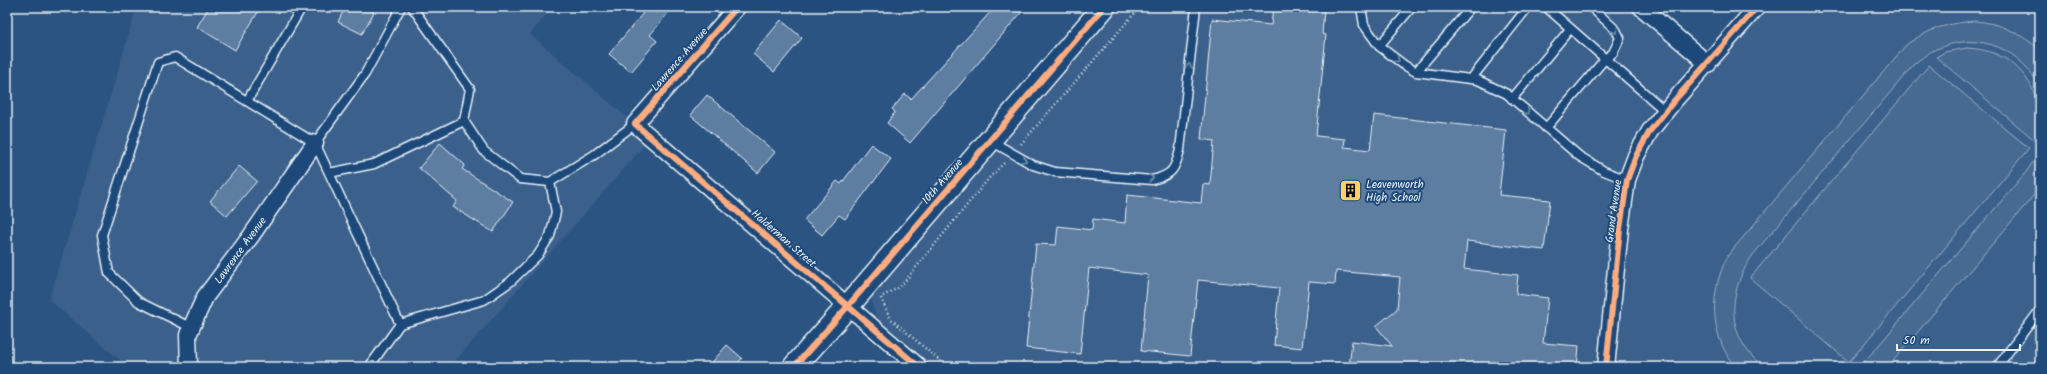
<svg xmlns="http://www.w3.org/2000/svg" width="2047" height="374" viewBox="0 0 2047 374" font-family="Kalam,sans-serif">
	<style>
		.built { fill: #3a608b }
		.green { fill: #476b93; stroke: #98aec6 }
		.building { fill: #5d7da1; stroke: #e8f1f8 }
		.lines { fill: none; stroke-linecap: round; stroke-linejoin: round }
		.lane-casing { stroke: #e8f1f8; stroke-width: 11 }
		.street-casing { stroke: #e8f1f8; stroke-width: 19 }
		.secondary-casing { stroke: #e8f1f8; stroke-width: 25 }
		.path { stroke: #e8f1f8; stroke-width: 2.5; stroke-dasharray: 1 3; stroke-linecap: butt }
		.lane { stroke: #1f4a7a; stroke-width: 8 }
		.street { stroke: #1f4a7a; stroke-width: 16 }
		.secondary { stroke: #1f4a7a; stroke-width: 22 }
		.cycleway-casing { stroke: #1f4a7a; stroke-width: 8 }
		.cycleway { stroke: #ffac80; stroke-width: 6 }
		.oneway { stroke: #6f8dac }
		.labels { text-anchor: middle; stroke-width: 4; stroke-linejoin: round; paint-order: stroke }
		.street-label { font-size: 11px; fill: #e8f1f8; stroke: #1f4a7a }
		.poi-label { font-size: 11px; fill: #e8f1f8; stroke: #1f4a7a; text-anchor: start }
	</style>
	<rect width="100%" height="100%" fill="#2b5482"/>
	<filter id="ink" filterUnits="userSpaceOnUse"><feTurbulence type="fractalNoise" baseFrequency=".025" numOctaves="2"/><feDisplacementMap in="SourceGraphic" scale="8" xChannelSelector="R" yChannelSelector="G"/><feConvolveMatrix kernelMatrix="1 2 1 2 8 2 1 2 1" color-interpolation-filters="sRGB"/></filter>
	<g filter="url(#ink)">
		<path class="built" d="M137,7H553L530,34L651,138L450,367H128L49,300Z
			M1109,7H1641L1708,63L1757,7H2040V367H930L877,319L869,293Z"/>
		<path class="green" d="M1975,21C2000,23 2021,33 2040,50V88C2022,49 1979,31 1939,48C1930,51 1923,58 1915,63L1752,256C1727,294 1725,337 1764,367H1735C1709,333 1709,293 1728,255L1906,45C1928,29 1948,23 1975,21Z
			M1966,48C2019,50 2047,91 2038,143L1936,57L1945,52Z
			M1929,65L2029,148L1849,362L1750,278Z
			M2040,152V188L1888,367H1858L1873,352L2026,172Z"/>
		<path class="building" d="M209,7H261L235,50L197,27Z
			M345,7H364L374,12L362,34L338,22Z
			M648,7H673L650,35L657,41L631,72L609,54Z
			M995,7H1026L910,143L887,123L895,112L892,109L905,94L911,99Z
			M1273,7L1324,10L1322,34L1326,35L1316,136L1345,139L1344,147L1370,150L1374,115L1506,130L1499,195L1550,200L1544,250L1467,241L1464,269L1518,275L1516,294L1548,298L1543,343L1579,346L1577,367L1548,364L1547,367H1349L1352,341L1392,346L1376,326L1397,309L1400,277L1336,271L1335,284L1309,282L1302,348L1274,345L1279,288L1198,280L1190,356L1141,351L1148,275L1089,268L1080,354L1026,348L1036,244L1056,245L1058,226L1092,230L1093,219L1125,223L1127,195L1201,203L1203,184L1210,185L1214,141L1201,139L1212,19L1271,25Z
			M781,20L802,38L774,72L753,54Z
			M707,95L775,152L758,173L690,115Z
			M440,143L465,165L462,169L513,202L493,232L453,207L457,201L419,168Z
			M871,144L891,159L845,219L839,215L822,235L804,220L837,181L841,184Z
			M239,166L257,181L227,216L210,201Z
			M727,345L742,358L735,367H708Z"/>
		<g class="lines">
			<defs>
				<path id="lane" d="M412,7L470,89L464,121L484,151L520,179L550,182L594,155L635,124
					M1361,7L1364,25L1379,46L1404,65L1416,72L1478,80L1507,94L1579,156L1604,171L1627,180
					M1546,7L1665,111
					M1379,46L1412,7
					M1416,72L1471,7
					M1471,79L1528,7
					M1512,99L1570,29
					M247,101L302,7
					M1546,128L1605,59L1613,53L1620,38L1616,30L1591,7
					M991,141L1033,165L1055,172L1152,180C1172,175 1175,170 1180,150L1196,7
					M315,143L365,74L401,7
					M329,173L374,164L464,121
					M192,328L139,302L109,273L102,235L158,62L175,57L315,143L400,324
					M369,367L400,324L484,300L510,282L538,255L550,236L556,212L550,182
					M1997,367L2040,310"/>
				<path id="street" d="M737,7L635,124L919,367
					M1641,7L1708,64
					M189,367L188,335L205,297L251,236L315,143
					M1606,367L1620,229L1627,180L1636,156L1650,131L1673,102L1757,7"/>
				<path id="secondary" d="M794,367L848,306L1104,7"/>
			</defs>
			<use href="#lane" class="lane-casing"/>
			<use href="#street" class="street-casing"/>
			<use href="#secondary" class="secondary-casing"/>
			<path class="path" d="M1021,144L1140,7
				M883,296L900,287L990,177L1004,163
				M881,298L890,318L947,367"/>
			<use href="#lane" class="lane"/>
			<use href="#street" class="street"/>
			<use href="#secondary" class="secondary"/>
			<defs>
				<path id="cycleway" d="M737,7L635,124L919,367
					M794,367L848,306L1104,7
					M1606,367L1620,229L1627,180L1636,156L1650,131L1673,102L1757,7"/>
			</defs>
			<use href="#cycleway" class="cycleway-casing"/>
			<use href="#cycleway" class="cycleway"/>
		</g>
		<defs><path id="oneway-chevron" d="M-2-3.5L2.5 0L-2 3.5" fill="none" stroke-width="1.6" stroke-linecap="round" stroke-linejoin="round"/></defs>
		<g class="oneway">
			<use href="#oneway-chevron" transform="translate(1615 31) rotate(57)"/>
			<use href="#oneway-chevron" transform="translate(1397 60) rotate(38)"/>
			<use href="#oneway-chevron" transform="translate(1189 66) rotate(-83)"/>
			<use href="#oneway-chevron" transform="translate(1527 112) rotate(41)"/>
			<use href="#oneway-chevron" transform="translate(1024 160) rotate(28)"/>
			<use href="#oneway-chevron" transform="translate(1151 178) rotate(-4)"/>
		</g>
	</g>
	<defs>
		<symbol id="building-square" viewBox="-11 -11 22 22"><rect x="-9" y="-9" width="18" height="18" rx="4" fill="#ffd166" stroke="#1f4a7a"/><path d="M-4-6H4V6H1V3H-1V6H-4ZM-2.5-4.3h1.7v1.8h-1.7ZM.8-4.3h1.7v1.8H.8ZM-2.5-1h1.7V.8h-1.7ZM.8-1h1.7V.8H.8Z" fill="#111"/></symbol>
	</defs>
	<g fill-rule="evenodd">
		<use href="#building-square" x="1338" y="178" width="25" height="25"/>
	</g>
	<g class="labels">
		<g class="street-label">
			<text transform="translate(679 59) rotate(-49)" y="4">Lawrence Avenue</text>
			<text transform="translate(942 181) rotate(-49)" y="4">10th Avenue</text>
			<text transform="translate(1613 211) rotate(-82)" y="4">Grand Avenue</text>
			<text transform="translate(784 238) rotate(41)" y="4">Halderman Street</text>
			<text transform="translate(240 250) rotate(-54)" y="4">Lawrence Avenue</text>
		</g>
		<g class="poi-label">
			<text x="1366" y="188">Leavenworth<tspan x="1366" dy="13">High School</tspan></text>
		</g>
	</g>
	<rect width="2047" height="374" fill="none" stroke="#1f4a7a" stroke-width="24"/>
	<rect x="12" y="12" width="2023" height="350" fill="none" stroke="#e8f1f8" stroke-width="1.5" filter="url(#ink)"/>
	<path d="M1897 344v6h123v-6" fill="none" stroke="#e8f1f8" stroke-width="2"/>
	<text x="1903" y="344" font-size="12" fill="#e8f1f8" stroke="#1f4a7a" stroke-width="3" paint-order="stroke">50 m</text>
</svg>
